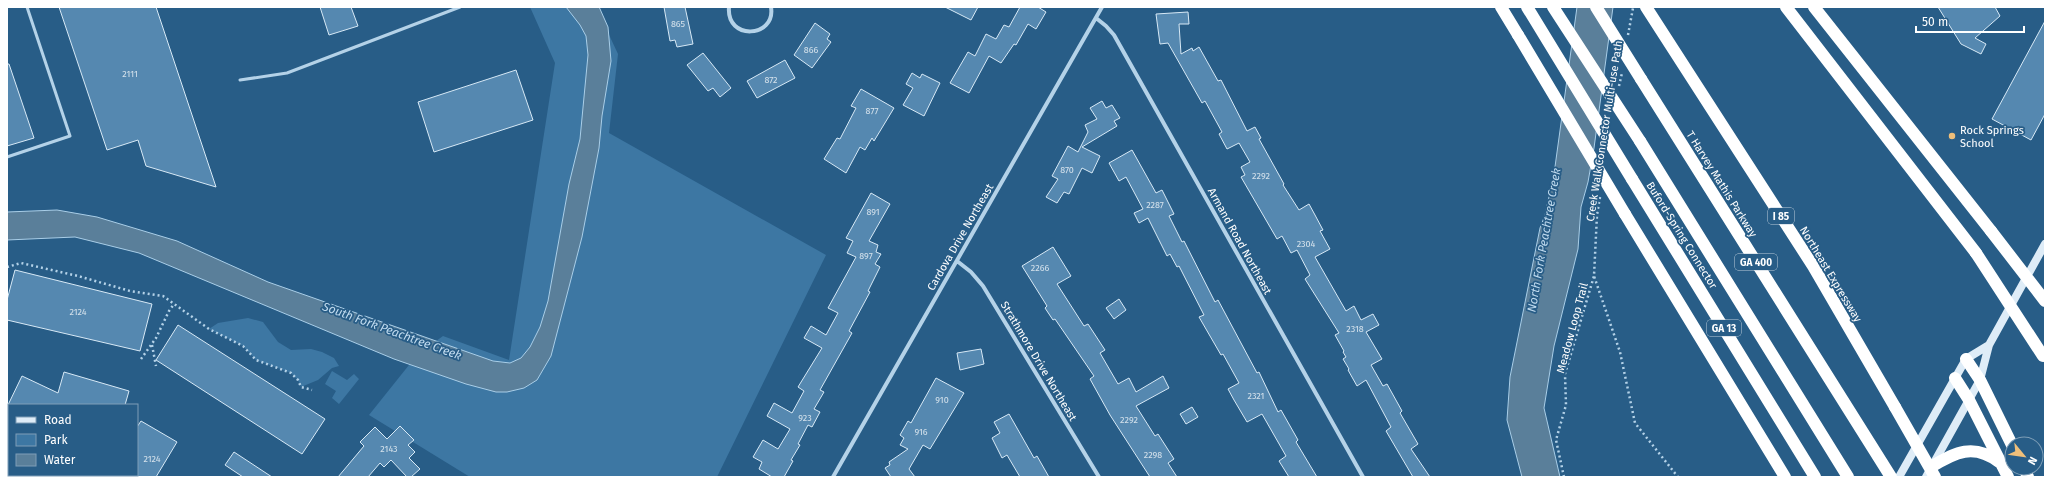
<svg xmlns="http://www.w3.org/2000/svg" width="2052" height="484" viewBox="0 0 2052 484" font-family="'Fira Sans',sans-serif">
	<style>
		.green { fill: #3d77a3 }
		.water { fill: #5a7f9a; stroke: #a9cee8 }
		.building { fill: #5588b0; stroke: #d7e9f6 }
		.lines { fill: none; stroke-linecap: round; stroke-linejoin: round }
		.path { stroke: #b4d2e8; stroke-width: 2.5; stroke-dasharray: 2 3; stroke-linecap: butt }
		.service { stroke: #b4d2e8; stroke-width: 3 }
		.minor { stroke: #b4d2e8; stroke-width: 4 }
		.secondary { stroke: #deecf7; stroke-width: 8 }
		.motorway { stroke: #fff; stroke-width: 12 }
		.motorway-bridge { stroke: #fff; stroke-width: 12 }
		.poi-dot { fill: #efbf7a; stroke: #285d87; stroke-width: 1.5 }
		.labels { text-anchor: middle; stroke-width: 3.5; stroke-linejoin: round; paint-order: stroke }
		.number-label { font-size: 9px; fill: #d4e1eb }
		.shield { fill: #285d87; stroke: #becedb; stroke-width: 1 }
		.shield-label { font-size: 10px; font-weight: bold; fill: #fff }
		.poi-label { font-size: 11px; fill: #fff; stroke: #285d87; text-anchor: start }
		.street-label { font-size: 11px; fill: #fff; stroke: #285d87 }
		.water-label { font-size: 12px; font-style: italic; fill: #c0dbef; stroke: #285d87 }
	</style>
	<rect width="100%" height="100%" fill="#285d87"/>
	<path class="green" d="M530,7H596L618,54L609,133L826,255L717,477H470L369,415L417,355L443,336L509,360L555,63Z
		M248,318L263,322L278,342L291,350L311,349L322,352L334,358L339,366L332,368L318,380L301,387L298,380L291,373L256,360L243,346L209,329L218,323Z
		M332,371L347,380L354,374L359,379L339,404L332,398L336,391L325,384Z"/>
	<path class="water" d="M566,7H599L600,9L608,27L611,61L602,116L599,148L582,237L551,356L537,380L524,388L507,392H496L466,384L394,359L139,253L75,237L7,240V212L57,210L97,217L177,241L268,282L493,361L510,363L521,358L530,347L540,327L548,301L569,184L580,139L588,55L586,36L580,25Z
		M1577,7H1613L1594,148L1588,182L1581,207L1578,249L1554,346L1544,408L1560,477H1522L1507,420L1510,377L1540,228L1545,215L1554,174Z"/>
	<path class="building" d="M59,7H156L216,187L146,166L138,140L107,150Z
		M320,7H351L358,26L329,35Z
		M664,7H685L693,44L677,47L675,40L670,41Z
		M945,7H978L971,20Z
		M1020,7H1038L1046,12L1036,29L1028,24L1016,45L1014,44L1001,63L989,56L969,93L950,83L968,52L975,56L986,34L996,39L1004,25L1009,27Z
		M1938,7H1995L2000,16L1975,38L1986,44L1981,54L1961,44Z
		M1188,12L1189,24H1179L1181,54L1192,48L1193,51L1199,47L1218,81L1221,80L1247,131L1255,127L1261,138L1259,139L1284,184L1283,185L1299,210L1309,204L1315,215L1323,230L1320,231L1330,249L1315,257L1346,311L1354,306L1361,320L1373,314L1379,325L1366,332L1382,359L1371,365L1383,386L1387,384L1402,411L1400,413L1418,444L1411,449L1430,477H1413L1386,431L1391,427L1366,380L1357,386L1348,370L1349,369L1343,359L1346,357L1343,352L1344,351L1335,335L1339,333L1305,279L1310,275L1297,250L1291,253L1282,236L1277,239L1241,177L1245,175L1241,167L1250,162L1239,143L1227,149L1219,134L1222,132L1205,101L1202,103L1168,43L1160,44L1156,14Z
		M2045,21V114L2031,140L1992,119Z
		M815,23L830,34L827,39L831,42L812,68L794,55Z
		M703,53L731,88L720,97L713,88L708,91L687,65Z
		M785,60L795,78L757,98L747,81Z
		M7,64H9L34,138L7,146Z
		M516,70L533,120L434,152L418,102Z
		M912,73L920,78L922,74L940,83L924,116L903,105L913,88L906,84Z
		M861,89L894,108L874,141L872,138L865,150L860,147L846,173L824,159L837,138L840,139L856,108L851,106Z
		M1102,101L1106,108L1112,105L1120,118L1114,121L1117,126L1082,147L1100,156L1092,173L1082,168L1069,194L1064,192L1057,203L1046,197L1058,179L1052,176L1068,146L1078,152L1088,132L1085,125L1097,119L1090,108Z
		M1132,150L1156,193L1162,190L1174,214L1169,216L1182,242L1184,241L1215,302L1218,300L1257,373L1259,372L1278,412L1281,410L1298,440L1296,442L1317,477H1289L1279,461L1286,456L1262,414L1247,422L1234,400L1228,389L1239,383L1223,354L1221,355L1199,317L1204,315L1179,266L1177,267L1170,254L1167,256L1148,218L1139,223L1134,213L1143,209L1126,177L1119,181L1109,163Z
		M871,193L890,204L869,241L878,245L876,252L881,254L875,264L880,267L868,291L870,292L849,331L852,333L820,390L824,392L814,409L820,412L812,427L808,425L798,444L800,445L791,460L793,461L784,477H772L759,469L762,462L753,457L763,440L778,449L790,429L767,416L774,403L792,413L804,391L798,387L822,348L804,338L811,326L826,335L838,313L828,308L856,257L847,253L853,241L846,238Z
		M1053,247L1071,276L1057,284L1084,326L1088,324L1105,350L1100,353L1118,384L1129,378L1136,392L1163,376L1169,388L1136,406L1155,436L1158,434L1174,459L1168,463L1177,477H1150L1110,415L1090,379L1094,376L1055,319L1053,320L1045,308L1047,306L1022,266Z
		M15,270L152,304L140,351L7,320V300Z
		M1119,299L1126,310L1114,319L1106,308Z
		M178,325L325,419L302,454L156,360Z
		M981,349L984,364L960,370L957,353Z
		M64,372L129,391L125,405H8L22,376L58,393Z
		M936,378L964,393L930,449L923,445L909,469L915,477H891L885,468L890,465L889,462L908,449L900,445L904,438L900,435L908,421L911,423Z
		M1192,407L1198,417L1186,424L1180,414Z
		M1009,414L1034,458L1037,456L1049,477H1020L1007,455L1002,458L992,438L1000,433L994,422Z
		M141,421L177,442L156,477H137V427Z
		M400,426L414,440L408,445L415,452L409,458L420,469L411,477H407L391,460L384,467L380,463L368,477H338L364,446L360,442L375,427L387,439Z
		M234,452L272,477H243L225,465Z"/>
	<g class="lines">
		<path class="path" d="M1628,35L1633,8
			M1619,86L1622,73
			M1600,197L1597,215L1594,276L1620,352L1635,423L1678,477
			M7,267L21,263L78,276L130,291L163,296L209,329L243,346L256,360L291,373L298,380L301,387L312,390
			M152,345L156,366
			M141,359L156,338L169,311L174,304
			M1564,477L1556,440L1566,405L1565,374L1594,276"/>
		<path class="service" d="M240,80L287,73L460,7
			M7,157L70,136L27,7"/>
		<path class="minor" d="M729,7C726,41 776,38 771,7
			M1096,18L1106,26L1114,35L1363,477
			M957,261L971,272L983,286L1099,477
			M833,477L1102,7"/>
		<path class="secondary" d="M1899,477L1966,359L1989,345
			M1926,477L1980,380L1989,345L2045,244"/>
		<path class="motorway" d="M1501,7L1518,35
			M1646,7L1813,266L1895,407
			M1786,7L1976,253
			M1814,7L1991,231
			M1641,79L1891,477
			M1640,141L1848,477
			M1632,179L1815,477
			M1625,214L1785,477
			M1966,359L1980,380L2012,445
			M1955,378L1969,400L2008,477
			M1931,467C1955,452 1974,443 1999,462
			M2024,468L2028,477"/>
		<path class="motorway-bridge" d="M1527,7L1632,179
			M1553,7L1640,141
			M1596,7L1641,79
			M1518,35L1625,214
			M1991,231L2045,301
			M1976,253L2043,356
			M1895,407L1935,477"/>
	</g>
	<circle class="poi-dot" cx="1952" cy="136" r="4"/>
	<g class="labels">
		<g class="number-label">
			<text x="678" y="27">865</text>
			<text x="811" y="53">866</text>
			<text x="130" y="77">2111</text>
			<text x="771" y="83">872</text>
			<text x="872" y="114">877</text>
			<text x="1067" y="173">870</text>
			<text x="1261" y="179">2292</text>
			<text x="1155" y="208">2287</text>
			<text x="873" y="215">891</text>
			<text x="1306" y="247">2304</text>
			<text x="866" y="259">897</text>
			<text x="1040" y="271">2266</text>
			<text x="78" y="315">2124</text>
			<text x="1355" y="332">2318</text>
			<text x="1256" y="399">2321</text>
			<text x="942" y="403">910</text>
			<text x="805" y="421">923</text>
			<text x="1129" y="423">2292</text>
			<text x="921" y="435">916</text>
			<text x="389" y="452">2143</text>
			<text x="1153" y="458">2298</text>
			<text x="152" y="462">2124</text>
		</g>
		<g class="shield">
			<rect x="1768" y="208" width="26" height="16" rx="3"/>
			<rect x="1735" y="254" width="42" height="16" rx="3"/>
			<rect x="1707" y="320" width="34" height="16" rx="3"/>
		</g>
		<g class="shield-label">
			<text x="1781" y="220">I 85</text>
			<text x="1756" y="266">GA 400</text>
			<text x="1724" y="332">GA 13</text>
		</g>
		<g class="poi-label">
			<text x="1960" y="134">Rock Springs<tspan x="1960" dy="13">School</tspan></text>
		</g>
		<g class="street-label">
			<text transform="translate(1604 131) rotate(-81)" y="4">Creek Walk Connector Multi-use Path</text>
			<text transform="translate(1722 184) rotate(58)" y="4">T Harvey Mathis Parkway</text>
			<text transform="translate(1682 235) rotate(58)" y="4">Buford-Spring Connector</text>
			<text transform="translate(960 237) rotate(-60)" y="4">Cardova Drive Northeast</text>
			<text transform="translate(1240 241) rotate(61)" y="4">Armand Road Northeast</text>
			<text transform="translate(1831 274) rotate(59)" y="4">Northeast Expressway</text>
			<text transform="translate(1572 328) rotate(-75)" y="4">Meadow Loop Trail</text>
			<text transform="translate(1039 361) rotate(59)" y="4">Strathmore Drive Northeast</text>
		</g>
		<g class="water-label">
			<text transform="translate(1544 240) rotate(-80)" y="4">North Fork Peachtree Creek</text>
			<text transform="translate(392 331) rotate(20)" y="4">South Fork Peachtree Creek</text>
		</g>
	</g>
	<rect width="2052" height="484" fill="none" stroke="#ffffff" stroke-width="16"/>
	<rect x="8" y="404" width="130" height="72" fill="#285d87" stroke="#7e9eb7"/>
	<rect x="16" y="417" width="20" height="6" fill="#deecf7" stroke="#7e9eb7"/>
	<text x="44" y="424" font-size="12" fill="#ffffff">Road</text>
	<rect x="16" y="434" width="20" height="12" fill="#3d77a3" stroke="#7e9eb7"/>
	<text x="44" y="444" font-size="12" fill="#ffffff">Park</text>
	<rect x="16" y="454" width="20" height="12" fill="#5a7f9a" stroke="#7e9eb7"/>
	<text x="44" y="464" font-size="12" fill="#ffffff">Water</text>
	<g transform="translate(2024 456) rotate(119)"><circle r="19" fill="#285d87" stroke="#7e9eb7"/>
	<path d="M0-3L7 15L0 10L-7 15Z" fill="#efbf7a"/>
	<text y="-6" font-size="11" font-weight="bold" text-anchor="middle" fill="#ffffff">N</text>
	</g>
	<path d="M1916 26v6h108v-6" fill="none" stroke="#ffffff" stroke-width="2"/>
	<text x="1922" y="26" font-size="12" fill="#ffffff" stroke="#285d87" stroke-width="3" paint-order="stroke">50 m</text>
</svg>
